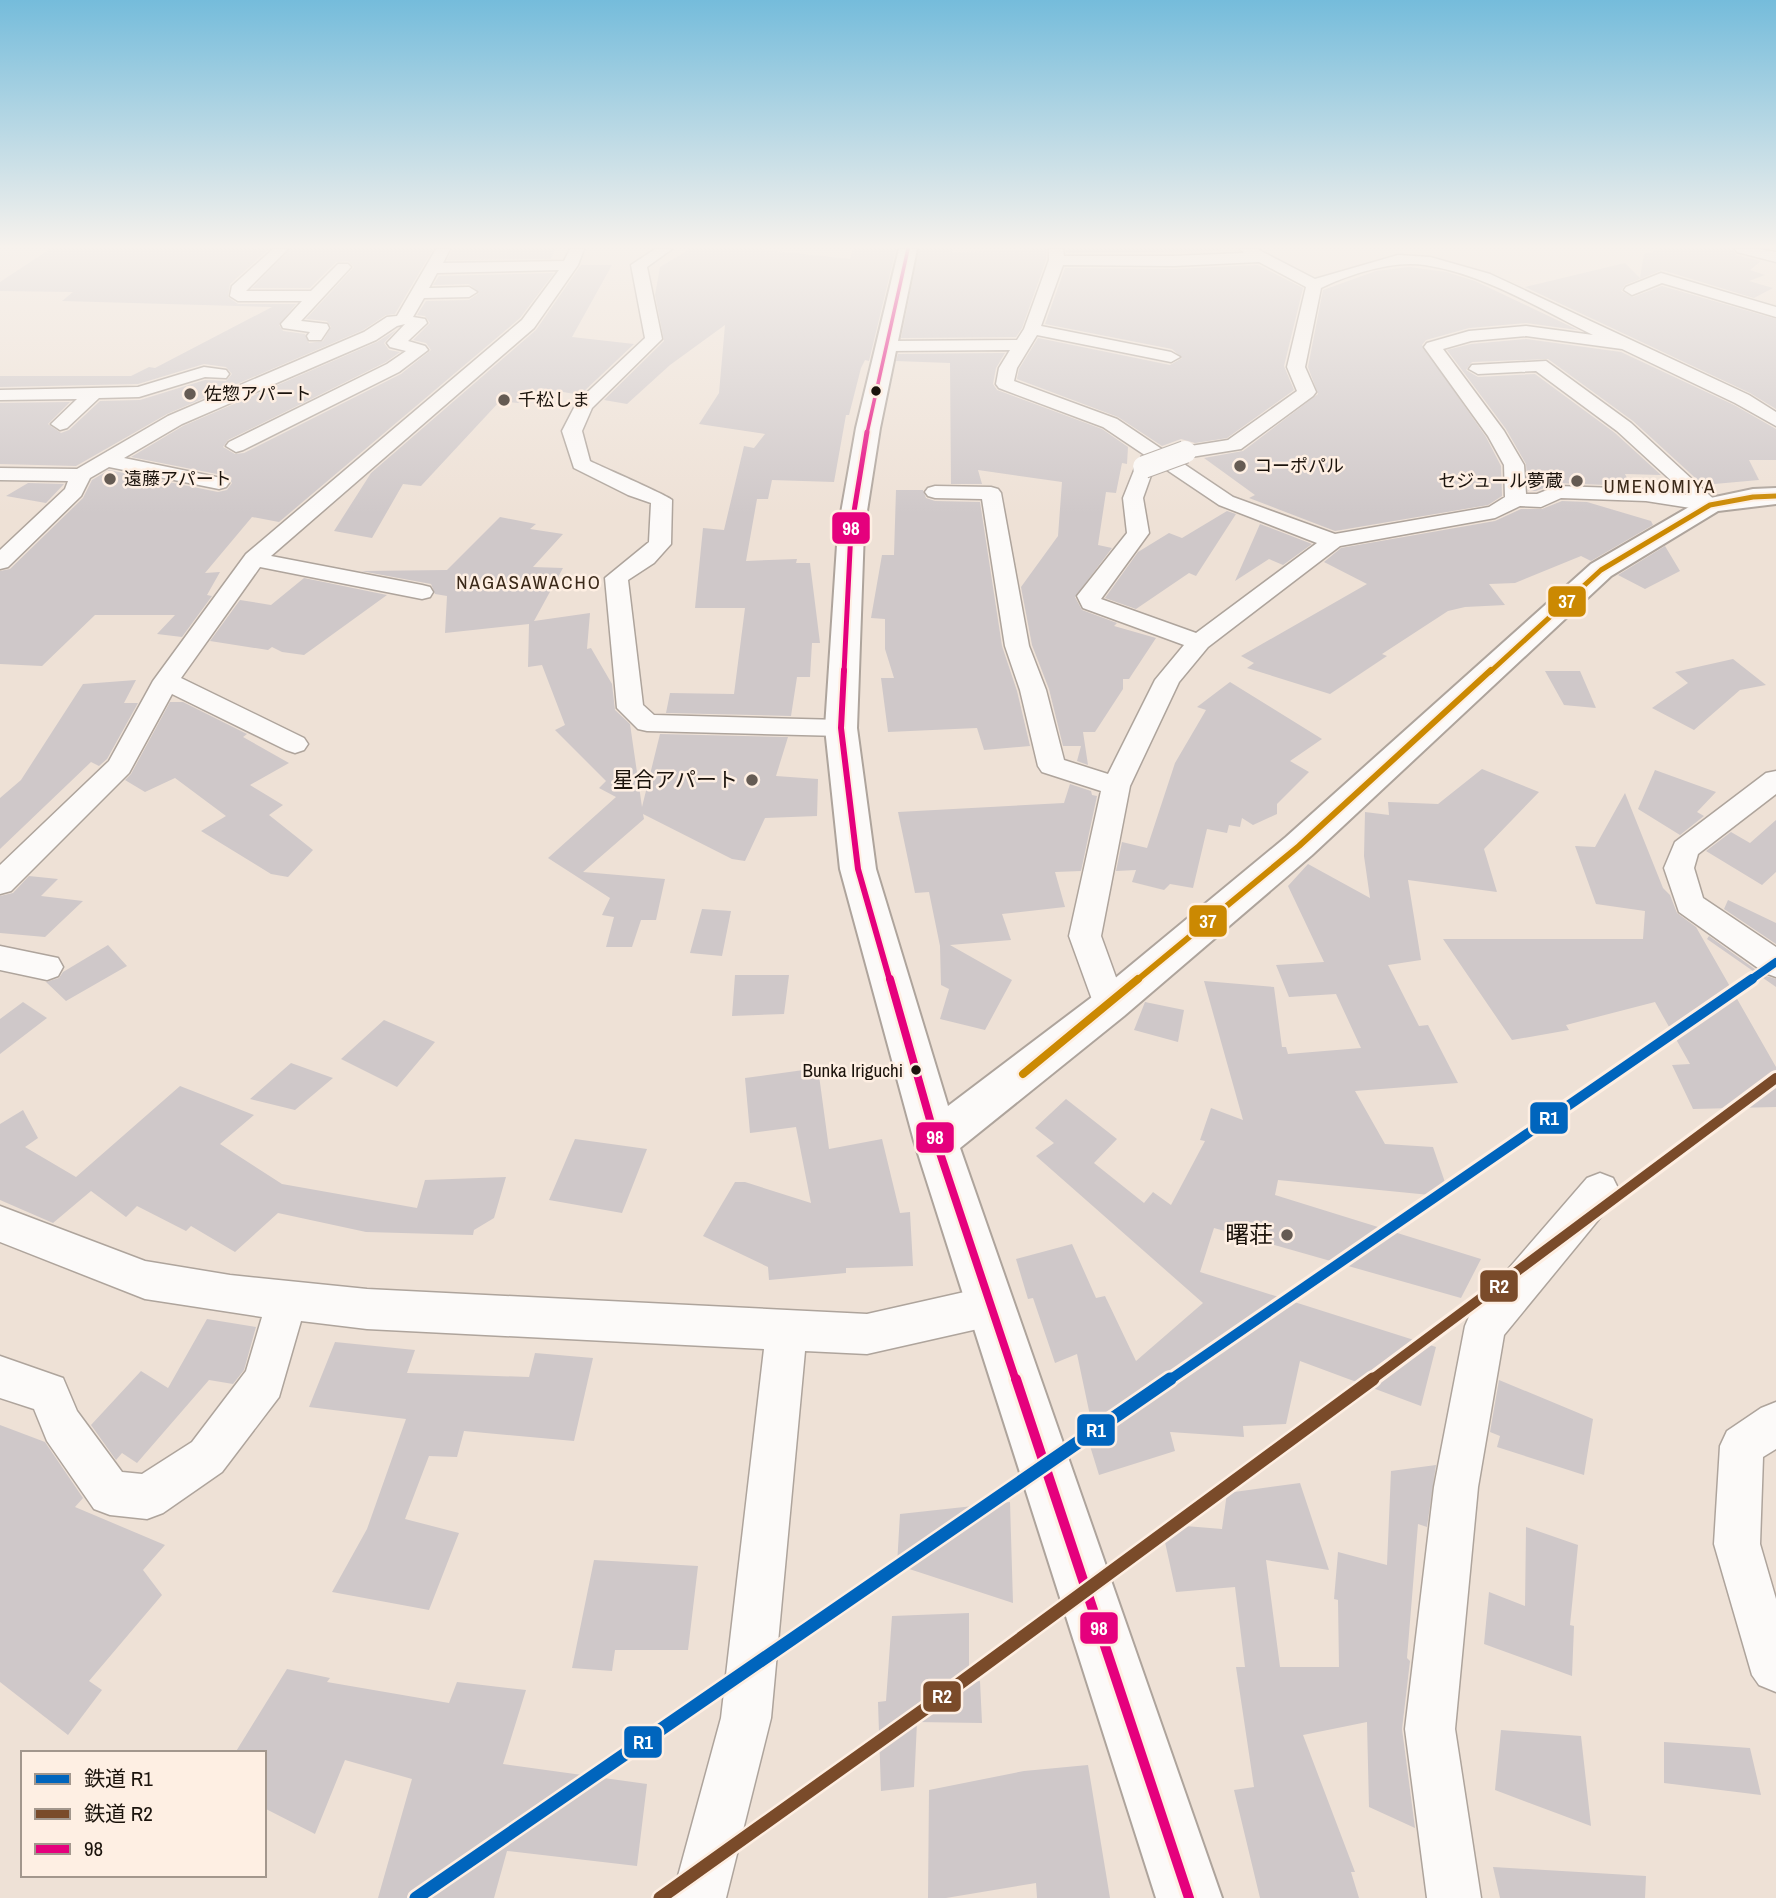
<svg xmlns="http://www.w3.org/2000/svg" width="1776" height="1898" viewBox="0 0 1776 1898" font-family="'Archivo Narrow','Noto Sans JP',sans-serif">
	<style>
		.building { fill: #cfc8c9 }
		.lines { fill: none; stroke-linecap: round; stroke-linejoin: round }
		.minor-casing { stroke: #aea49c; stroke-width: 3 }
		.tertiary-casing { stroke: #aea49c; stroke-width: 4 }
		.minor { fill: #fcfaf9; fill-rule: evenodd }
		.tertiary { fill: #fcfaf9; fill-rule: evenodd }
		.minor-bridge-casing { stroke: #aea49c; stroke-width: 24; stroke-linecap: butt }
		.minor-bridge { stroke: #fcfaf9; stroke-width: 22 }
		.bus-1-far4-casing { stroke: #feefe3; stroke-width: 6 }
		.bus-1-far3-casing { stroke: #feefe3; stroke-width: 9 }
		.bus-1-far2-casing { stroke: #feefe3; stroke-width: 10 }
		.bus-1-far1-casing { stroke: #feefe3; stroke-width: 13 }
		.bus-1-casing { stroke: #feefe3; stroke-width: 16 }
		.bus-2-far2-casing { stroke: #feefe3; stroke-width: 9 }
		.bus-2-far1-casing { stroke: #feefe3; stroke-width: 10 }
		.bus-2-casing { stroke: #feefe3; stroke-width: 13 }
		.bus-1-far4 { stroke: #e5007d; stroke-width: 3.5 }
		.bus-1-far3 { stroke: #e5007d; stroke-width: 5 }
		.bus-1-far2 { stroke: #e5007d; stroke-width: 6 }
		.bus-1-far1 { stroke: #e5007d; stroke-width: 8 }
		.bus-1 { stroke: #e5007d; stroke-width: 10 }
		.bus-2-far2 { stroke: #cb8902; stroke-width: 5 }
		.bus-2-far1 { stroke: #cb8902; stroke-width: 6 }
		.bus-2 { stroke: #cb8902; stroke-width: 8 }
		.rail-1-far2-casing { stroke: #feefe3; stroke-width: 12 }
		.rail-1-far1-casing { stroke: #feefe3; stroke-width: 16 }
		.rail-1-casing { stroke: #feefe3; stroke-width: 18 }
		.rail-2-far1-casing { stroke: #feefe3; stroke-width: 16 }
		.rail-2-casing { stroke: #feefe3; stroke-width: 18 }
		.rail-1-far2 { stroke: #0065bd; stroke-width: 8 }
		.rail-1-far1 { stroke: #0065bd; stroke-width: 10 }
		.rail-1 { stroke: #0065bd; stroke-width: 13 }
		.rail-2-far1 { stroke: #7a4b2a; stroke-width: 10 }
		.rail-2 { stroke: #7a4b2a; stroke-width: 13 }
		.bus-dot { fill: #1b130c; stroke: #feefe3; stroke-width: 2.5 }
		.poi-dot { fill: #655b53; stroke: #feefe3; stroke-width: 2.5 }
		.labels { text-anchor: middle; stroke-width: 5; stroke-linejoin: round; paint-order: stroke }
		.far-poi-label { font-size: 18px; fill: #1b130c; stroke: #feefe3; text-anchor: start }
		.far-neighbourhood-label { font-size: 19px; letter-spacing: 2px; fill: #3b2919; stroke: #feefe3 }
		.bus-label { font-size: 19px; fill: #1b130c; stroke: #feefe3; text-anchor: end }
		.poi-label { font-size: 21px; fill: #1b130c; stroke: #feefe3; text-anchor: end }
		.near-poi-label { font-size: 24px; fill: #1b130c; stroke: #feefe3; text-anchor: end }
		.line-badge { stroke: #feefe3; stroke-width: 2.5 }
		.badge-label { font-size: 19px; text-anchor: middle; font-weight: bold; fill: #fff }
	</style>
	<rect width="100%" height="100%" fill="#eee1d6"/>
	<path class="building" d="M50,249H269L230,284L228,297L238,304H296L279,325L283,331L305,334L309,343L323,341L331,327L327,321L306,319L354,267L348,261L336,262L310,288H252L290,249H433L395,314L386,315L363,330L167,414L76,466L0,464V403L70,402L48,424L61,433L69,430L100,401L140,400L205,380L226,381L232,374L226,367L204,364L138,384L0,387V376H131L149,367L155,368L272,307L62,301L73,292L0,291V282Z
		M453,249H555L551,259L447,260Z
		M690,249H758L850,259L853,249H896L869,361L865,360L861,368L849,415H846L834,482L772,480L768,499H757L746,561L797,559L796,563H810L820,643H812L810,677H797L791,716L666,713L670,693L734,694L745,608H695L703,528L724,530L744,446L754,448L765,434L699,424L719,393L725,325L670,365L627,404L604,400L664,341L655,295L660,267Z
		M919,249H952V252L1047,249L1046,260L1022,328L1016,337L901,338Z
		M1066,249H1219L1221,251L1066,253Z
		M1661,249H1732L1736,255L1761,261L1750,270L1765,275L1749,281L1773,288L1754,298L1662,270L1625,285L1621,291L1633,297L1662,286L1776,319V409L1750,393L1525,287L1625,263L1640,278L1644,254Z
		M581,265H612L572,337L634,344L580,395L541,388L518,403L500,401L421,486L403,484L372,538L334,531L371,473L536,330Z
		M1258,265L1303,288L1284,366L1294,390L1227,438L1195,443L1181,439L1162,446L1118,417L1017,379L1019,369L1038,338L1170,365L1182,358L1172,349L1045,324L1065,268L1174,269Z
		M1409,267L1446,272L1475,281L1578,330L1526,323L1469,328L1426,340L1422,345L1486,437L1501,466L1502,496L1488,505L1335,531L1249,498L1255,495L1204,458L1243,451L1318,394L1308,367L1323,290L1376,271Z
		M554,273L520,318L279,522L252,517L205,573L220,572L207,595L212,596L182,637L157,634L175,615H95L42,666L0,664V571L10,569L83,498L92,480L109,470L218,492L227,490L232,483L227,476L131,457L183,426L377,342L396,330L384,343L389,350L400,352L386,362L228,440L223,447L235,454L244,453L401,374L431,350L426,343L413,340L430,323L425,316L417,315L426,301L469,300L479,293L469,284L433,285L439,276Z
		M1526,339L1621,352L1734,405L1776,429V460H1749L1759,480L1703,485L1633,421L1548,359L1472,362L1466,370L1478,377L1535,374L1615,433L1661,475L1625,474L1631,486L1557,483L1536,491H1528L1526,464L1506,429L1447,350L1471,344Z
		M1005,353L996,368L993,384L997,390L1102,429L1128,447L1127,464L1122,463L1116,493L1106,492L1098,545L1112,548L1075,597L1082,610L1117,623L1114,626L1156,638L1129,679H1123V689L1095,732H1083L1088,765L1077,761L1081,746H1063L1049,689L1032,645L1021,587L1058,536L1062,482L978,470L982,484H951L950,363L896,361L898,354Z
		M28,483L64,484L46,503L6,496Z
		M896,490H923L926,498L935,501L980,502L1002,646L1017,691L1030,746L984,750L977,728L888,732L881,678H894L885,649V619L871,618L882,555H894Z
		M1562,501L1587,502L1651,521L1653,525L1591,561L1581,556L1515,583L1489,584L1505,605L1465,607L1448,611L1382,654L1387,656L1330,694L1247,668L1254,663L1241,656L1367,584L1324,562L1341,548L1495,521L1521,509H1542Z
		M1227,511L1236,514L1196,576L1189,573L1136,609L1105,598L1138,552L1169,533L1182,538Z
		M500,517L536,524L530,529L563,534L533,567L563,568L534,621L590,613L587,649L591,648L612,684L615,710L630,724L642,807L660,734L788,737L776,776L818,779L817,816L765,818L745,861L732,859L643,814L644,819L583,872L665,879L656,920H641L632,947H606L614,917L602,915L610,898L548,858L616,797L599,788L606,781L555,730L565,725L542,665L528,667L529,624L445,633L447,596L435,594L431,584L361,571L447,570Z
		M1260,524L1312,544L1283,565L1269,559L1235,581Z
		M1665,546L1680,571L1645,589L1618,575Z
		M304,578L387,595L304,655L282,652L272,647L268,650L210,641L240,600L271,605Z
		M1733,659L1766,685L1740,690L1694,730L1652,708L1688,683L1675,672Z
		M1545,671H1580L1596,708L1564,705Z
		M136,680L124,703H138L107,759L99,766L91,762L0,849V798L21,780L83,684Z
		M1230,682L1322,739L1290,761L1309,772L1277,804V814L1253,825L1242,818L1240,827L1229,825L1227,833L1207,829L1193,888L1170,884L1164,890L1132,882L1136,870L1116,871L1122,842L1147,848L1175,763L1206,710L1197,707Z
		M170,702H183L247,734L243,737L289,763L250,785L283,805L269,815L313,850L288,877L271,874L201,831L226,816L175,778L145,792L125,780L131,774Z
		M1482,769L1539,792L1484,849L1497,892L1408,880L1421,960L1388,965L1419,1026L1428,1025L1458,1083L1355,1091L1385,1144L1433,1147L1450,1197L1278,1180L1275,1195L1481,1259L1461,1298L1214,1228L1200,1272L1436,1347L1421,1406L1300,1361L1286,1424L1243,1426L1244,1437L1170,1432L1175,1451L1099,1475L1090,1446L1096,1444L1077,1354L1055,1363L1033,1298L1028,1299L1016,1259L1072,1244L1096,1298L1105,1296L1136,1361L1203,1303L1036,1156L1054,1143L1035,1128L1066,1099L1117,1139L1094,1163L1144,1203L1153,1192L1171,1205L1205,1141L1200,1140L1211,1108L1243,1120L1204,981L1274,987L1282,1047H1286L1288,1054L1361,1048L1336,994L1289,997L1276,965L1324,962L1288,886L1308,864L1370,898L1364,856L1365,812L1389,815L1388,802L1438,804Z
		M1655,770L1716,792L1697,812L1704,816L1680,835L1638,809Z
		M1070,784L1091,791L1092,795L1097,796L1081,871L1055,872L1065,907L1002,914L1011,940L950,945L1012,980L985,1030L940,1019L949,989L941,985L940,946L929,892L915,893L898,812L1064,803Z
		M1625,793L1663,888L1670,895L1677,913L1696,927L1776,1067V1107L1693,1109L1672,1065L1690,1064L1655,1002L1566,1025L1569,1030L1512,1040L1443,939H1643L1645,911L1596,904L1575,846L1595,847Z
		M1776,820V872L1762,885L1706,851L1731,832L1750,843Z
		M29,876L58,879L41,896L83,901L45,937L0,933V896L13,893Z
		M1728,900L1776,923V944L1724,909Z
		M702,909L731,911L722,956L690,953Z
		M1709,936L1763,975L1776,979V987L1707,939Z
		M108,945L127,966L66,1001L46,982L59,978L63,972Z
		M735,975H789L784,1014L732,1016Z
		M23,1002L47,1018L0,1054V1019Z
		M1145,1002L1184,1010L1178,1042L1134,1030Z
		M384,1020L435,1042L397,1087L341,1059Z
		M291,1063L333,1078L295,1110L250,1099Z
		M818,1068L829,1149L882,1139L900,1213L910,1212L913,1266L846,1268V1273L769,1280L768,1267L703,1236L735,1182H745L811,1203L796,1127L750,1133L745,1078Z
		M180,1086L254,1115L220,1144L282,1184L417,1208L425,1180L506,1177L494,1218L474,1230L473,1235L366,1232L278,1213L235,1252L191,1226L186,1231L137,1206L126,1217L91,1191L53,1223L0,1200V1124L23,1110L38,1138L25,1147L76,1177Z
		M575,1139L647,1149L622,1213L549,1200Z
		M207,1319L256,1327L244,1370L233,1384L209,1380L137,1463L122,1453L116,1460L91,1425L141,1371L168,1388Z
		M335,1342L415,1350L407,1373L529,1377L535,1353L593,1358L574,1441L464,1431L457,1457L429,1456L405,1519L459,1533L429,1610L332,1592L367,1529L406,1419L309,1407Z
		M1499,1380L1593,1419L1584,1475L1497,1447L1500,1436L1490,1432Z
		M0,1425L45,1442L83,1498L75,1507L165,1545L143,1570L162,1595L89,1681L102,1690L68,1735L0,1682Z
		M1436,1465L1427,1527L1418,1524L1407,1658L1410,1661L1402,1729L1415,1828L1369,1807L1367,1722L1303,1735L1355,1872H1351L1359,1898H1260L1234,1790L1254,1787L1236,1667H1245L1235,1587L1176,1592L1161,1524L1222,1529L1227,1493L1300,1483L1329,1570L1266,1560L1280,1667H1339L1338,1600L1334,1599L1338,1552L1387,1565L1391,1471Z
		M1010,1502L1013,1603L897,1565L900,1514Z
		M1526,1527L1578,1545L1570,1625L1574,1626L1572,1676L1484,1644L1489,1592L1525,1606Z
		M594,1560L698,1566L688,1650H615L612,1671L572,1668Z
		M969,1613V1682L980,1681L982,1723L917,1722L914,1787L881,1791L878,1702L886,1701L892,1616Z
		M287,1669L330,1678L327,1682L449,1703L457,1682L526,1690L503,1764L647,1784L637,1866L507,1851L494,1898H378L412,1779L345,1760L315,1834L264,1808V1753H235Z
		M1501,1730L1581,1736L1591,1826L1495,1790Z
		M1664,1742L1750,1748L1761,1795L1664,1783Z
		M1088,1765L1110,1898H1037L1036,1883L946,1898H928L929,1790L1024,1771Z
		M1493,1867L1646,1876L1645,1898H1500Z"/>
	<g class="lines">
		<defs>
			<path id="minor" d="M273,249H288L246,291H311L338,264H348L351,267L301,321L327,324L329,328L321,340H309L307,336L310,332L283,328L281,324L302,301H238L230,296L232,286Z
				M436,249H450L443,263L564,261L570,249H584L578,265L534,328L271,556L422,585L430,587L433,592L430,597L422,599L260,567L181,678L304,738L308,744L304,750L295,753L286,750L172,694L129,773L11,891L0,894V865L109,761L153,681L246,554L522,320L559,270L437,273L429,288L469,287L477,292L469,297L424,298L413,317L425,319L427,323L408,341L425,346L428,350L399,372L243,450L236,452L226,446L229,442L387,364L406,351L390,347L387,343L405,324L397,326L376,340L182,424L124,458L226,479L229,483L226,487L219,489L109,467L90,478L81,496L8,567L0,569V550L65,489L68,481L0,480V468L77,469L168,416L364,332L387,317L397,316Z
				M655,249H672L647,267L662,339L592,408L582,431L590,461C602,467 669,496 672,500L671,544L654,563L628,580L643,705L654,715L841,720L850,722L854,728L850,734L841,736L647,731L638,729L617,708L605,578L649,542L651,503L628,495L574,468L562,431L577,402L645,338L631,265Z
				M1049,249H1063L1064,256H1174L1244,253L1240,249H1257L1315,279L1398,255L1430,257L1490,274L1749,395L1776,412V426L1735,403L1622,349L1526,336L1471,341L1443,349L1504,431L1524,465L1526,494H1537L1557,486L1646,489L1687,495L1617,431L1536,371L1478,374L1469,369L1472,365L1546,361L1631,423L1720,505L1717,509L1710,511L1646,501L1561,498L1541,507L1520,506L1495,518L1340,546L1208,647L1179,682L1130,786L1101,936L1126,1005L1122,1014L1110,1018L1098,1014L1094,1005L1069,936L1101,791L1042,772L1038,766L1020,690L1005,646L982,499L935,498L928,496L925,492L928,488L935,486L991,487L998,489L1001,493L1029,646L1046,690L1064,760L1108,774L1155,680L1184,645L1083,608L1077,596L1127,533L1123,498L1137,463H1151L1154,467L1143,498L1149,533L1101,599L1196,633L1317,543L1219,505L1103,427L999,388L996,384L999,368L1010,350L888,351L879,346L888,341L1017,340L1024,329L1049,260ZM1259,262L1306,287L1287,367L1297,391L1228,440L1178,448L1175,452L1178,456L1185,458L1241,449L1313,396L1316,392L1305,367L1321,288C1350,274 1393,260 1425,265C1484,274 1540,309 1593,335L1526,326L1469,331L1427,343L1424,347L1488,436L1504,465L1505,497L1489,507L1335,534L1233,497L1117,419L1014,381L1017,368L1037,335L1171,362L1180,357L1171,352L1041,326L1063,265L1174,266Z
				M1735,249H1759L1776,252V262L1737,252Z
				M1661,273L1776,307V317L1662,283L1632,295L1624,290L1626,287Z
				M204,367L226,370L229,374L226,378L205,377L139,397L99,398L67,428L60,430L51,424L77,399L0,400V390L138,387Z
				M1776,771V794L1698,854L1694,868L1703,898L1776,947V977L1765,973L1679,912L1664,868L1675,842L1766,773Z
				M0,946L58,958L63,967L58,976L47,980L0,970Z
				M1600,1173L1613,1178L1619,1190L1613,1202L1504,1335L1478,1487L1455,1729L1481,1898H1427L1405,1729L1434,1487L1465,1326L1471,1312L1587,1178Z
				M0,1206L145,1261L230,1275L367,1289L867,1314L991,1286L1005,1292L1011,1306L1005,1320L991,1326L867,1354L805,1351L771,1718L726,1898H672L721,1718L764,1349L367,1329L301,1321L279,1397L222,1472L163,1513L147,1519L110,1515L94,1509L47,1441L34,1409L0,1398V1356L63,1378L77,1411L122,1472L142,1474L192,1442L246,1371L262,1317L145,1299L0,1242Z
				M1776,1402V1449L1763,1457L1760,1544L1776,1599V1692L1759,1685L1752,1675L1714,1544L1720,1446L1727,1431L1761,1408Z"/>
			<path id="tertiary" d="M899,249H917L880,428L864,530L857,728L876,869L948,1106L1096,994L1286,837L1591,564L1701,500L1753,489L1776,488V504L1718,511L1611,576L1312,855L1124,1016L960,1148L1222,1898H1156L914,1141L840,869L825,728L838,530L856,428Z"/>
		</defs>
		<use href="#minor" class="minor-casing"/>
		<use href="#tertiary" class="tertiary-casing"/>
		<use href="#minor" class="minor"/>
		<use href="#tertiary" class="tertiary"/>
		<defs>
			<path id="minor-bridge" d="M1144,467L1185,452"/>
		</defs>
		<use href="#minor-bridge" class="minor-bridge-casing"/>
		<use href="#minor-bridge" class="minor-bridge"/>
		<defs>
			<path id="bus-1-far4" d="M867,433L908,249"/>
			<path id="bus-1-far3" d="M844,672L851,530L867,432"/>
			<path id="bus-1-far2" d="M844,670L841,728L858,869L890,981"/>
			<path id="bus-1-far1" d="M890,979L936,1141L1016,1381"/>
			<path id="bus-1" d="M1016,1379L1189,1898"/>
			<path id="bus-2-far2" d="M1490,672L1601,570L1710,505L1753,497L1776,496"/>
			<path id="bus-2-far1" d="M1136,981L1299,846L1491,670"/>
			<path id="bus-2" d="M1023,1074L1138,979"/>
		</defs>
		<use href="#bus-1-far4" class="bus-1-far4-casing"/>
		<use href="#bus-1-far3" class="bus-1-far3-casing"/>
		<use href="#bus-1-far2" class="bus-1-far2-casing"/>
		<use href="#bus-1-far1" class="bus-1-far1-casing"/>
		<use href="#bus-1" class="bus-1-casing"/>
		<use href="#bus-2-far2" class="bus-2-far2-casing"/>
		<use href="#bus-2-far1" class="bus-2-far1-casing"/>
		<use href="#bus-2" class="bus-2-casing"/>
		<use href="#bus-1-far4" class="bus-1-far4"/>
		<use href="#bus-1-far3" class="bus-1-far3"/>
		<use href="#bus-1-far2" class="bus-1-far2"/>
		<use href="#bus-1-far1" class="bus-1-far1"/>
		<use href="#bus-1" class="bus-1"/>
		<use href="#bus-2-far2" class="bus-2-far2"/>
		<use href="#bus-2-far1" class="bus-2-far1"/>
		<use href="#bus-2" class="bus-2"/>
		<defs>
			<path id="rail-1-far2" d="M1749,981L1776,962"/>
			<path id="rail-1-far1" d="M1168,1381L1752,979"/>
			<path id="rail-1" d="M416,1898L1170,1379"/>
			<path id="rail-2-far1" d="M1370,1381L1776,1078"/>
			<path id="rail-2" d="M660,1898L929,1706L1373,1379"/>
		</defs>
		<use href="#rail-1-far2" class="rail-1-far2-casing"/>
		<use href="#rail-1-far1" class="rail-1-far1-casing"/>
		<use href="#rail-1" class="rail-1-casing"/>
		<use href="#rail-2-far1" class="rail-2-far1-casing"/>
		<use href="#rail-2" class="rail-2-casing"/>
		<use href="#rail-1-far2" class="rail-1-far2"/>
		<use href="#rail-1-far1" class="rail-1-far1"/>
		<use href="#rail-1" class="rail-1"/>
		<use href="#rail-2-far1" class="rail-2-far1"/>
		<use href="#rail-2" class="rail-2"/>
	</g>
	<linearGradient id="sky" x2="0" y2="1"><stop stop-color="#75bcdb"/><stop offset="0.48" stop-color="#f7f2ed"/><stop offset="1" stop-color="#f7f2ed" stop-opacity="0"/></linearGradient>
	<rect width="1776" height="514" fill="url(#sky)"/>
	<g class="bus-dot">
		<circle cx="876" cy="391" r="6"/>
		<circle cx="916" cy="1070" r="6"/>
	</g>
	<g class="poi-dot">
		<circle cx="190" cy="394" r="7"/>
		<circle cx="504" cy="400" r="7"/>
		<circle cx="1240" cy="466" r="7"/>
		<circle cx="110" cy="479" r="7"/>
		<circle cx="1577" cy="481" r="7"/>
		<circle cx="752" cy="780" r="7"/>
		<circle cx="1287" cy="1235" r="7"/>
	</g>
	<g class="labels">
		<g class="far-poi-label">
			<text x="204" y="400">佐惣アパート</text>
			<text x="518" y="406">千松しま</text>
			<text x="1254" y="472">コーポパル</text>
			<text x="124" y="485">遠藤アパート</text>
			<text x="1563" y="487" text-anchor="end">セジュール夢蔵</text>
		</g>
		<g class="far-neighbourhood-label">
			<text x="1660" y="493">UMENOMIYA</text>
			<text x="529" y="589">NAGASAWACHO</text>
		</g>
		<g class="bus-label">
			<text x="903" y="1077">Bunka Iriguchi</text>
		</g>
		<g class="poi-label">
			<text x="738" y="787">星合アパート</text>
		</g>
		<g class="near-poi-label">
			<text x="1273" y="1243">曙荘</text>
		</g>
	</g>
	<g class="line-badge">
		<rect x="831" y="511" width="40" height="34" rx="7" fill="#e5007d"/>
		<rect x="1547" y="585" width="40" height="33" rx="7" fill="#cb8902"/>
		<rect x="1188" y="904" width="40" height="34" rx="7" fill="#cb8902"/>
		<rect x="1529" y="1101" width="40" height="34" rx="7" fill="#0065bd"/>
		<rect x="915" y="1121" width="40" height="33" rx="7" fill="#e5007d"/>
		<rect x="1479" y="1269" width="40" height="34" rx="7" fill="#7a4b2a"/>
		<rect x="1076" y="1413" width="40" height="34" rx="7" fill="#0065bd"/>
		<rect x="1079" y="1611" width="40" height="34" rx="7" fill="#e5007d"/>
		<rect x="922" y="1680" width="40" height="33" rx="7" fill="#7a4b2a"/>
		<rect x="623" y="1725" width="40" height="34" rx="7" fill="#0065bd"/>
	</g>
	<g class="badge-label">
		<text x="851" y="535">98</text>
		<text x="1567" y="608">37</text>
		<text x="1208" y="928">37</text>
		<text x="1549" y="1125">R1</text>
		<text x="935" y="1144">98</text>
		<text x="1499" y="1293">R2</text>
		<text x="1096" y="1437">R1</text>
		<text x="1099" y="1635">98</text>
		<text x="942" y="1703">R2</text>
		<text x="643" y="1749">R1</text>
	</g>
	<rect x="21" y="1751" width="245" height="126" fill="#feefe3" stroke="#a3978d" stroke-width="2"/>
	<rect x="35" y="1774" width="35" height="10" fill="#0065bd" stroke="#a3978d" stroke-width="2"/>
	<text x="84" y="1786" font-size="21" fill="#1b130c">鉄道 R1</text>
	<rect x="35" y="1809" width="35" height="10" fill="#7a4b2a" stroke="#a3978d" stroke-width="2"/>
	<text x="84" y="1821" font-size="21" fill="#1b130c">鉄道 R2</text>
	<rect x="35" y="1844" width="35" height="10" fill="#e5007d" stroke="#a3978d" stroke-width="2"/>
	<text x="84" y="1856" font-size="21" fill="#1b130c">98</text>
</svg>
